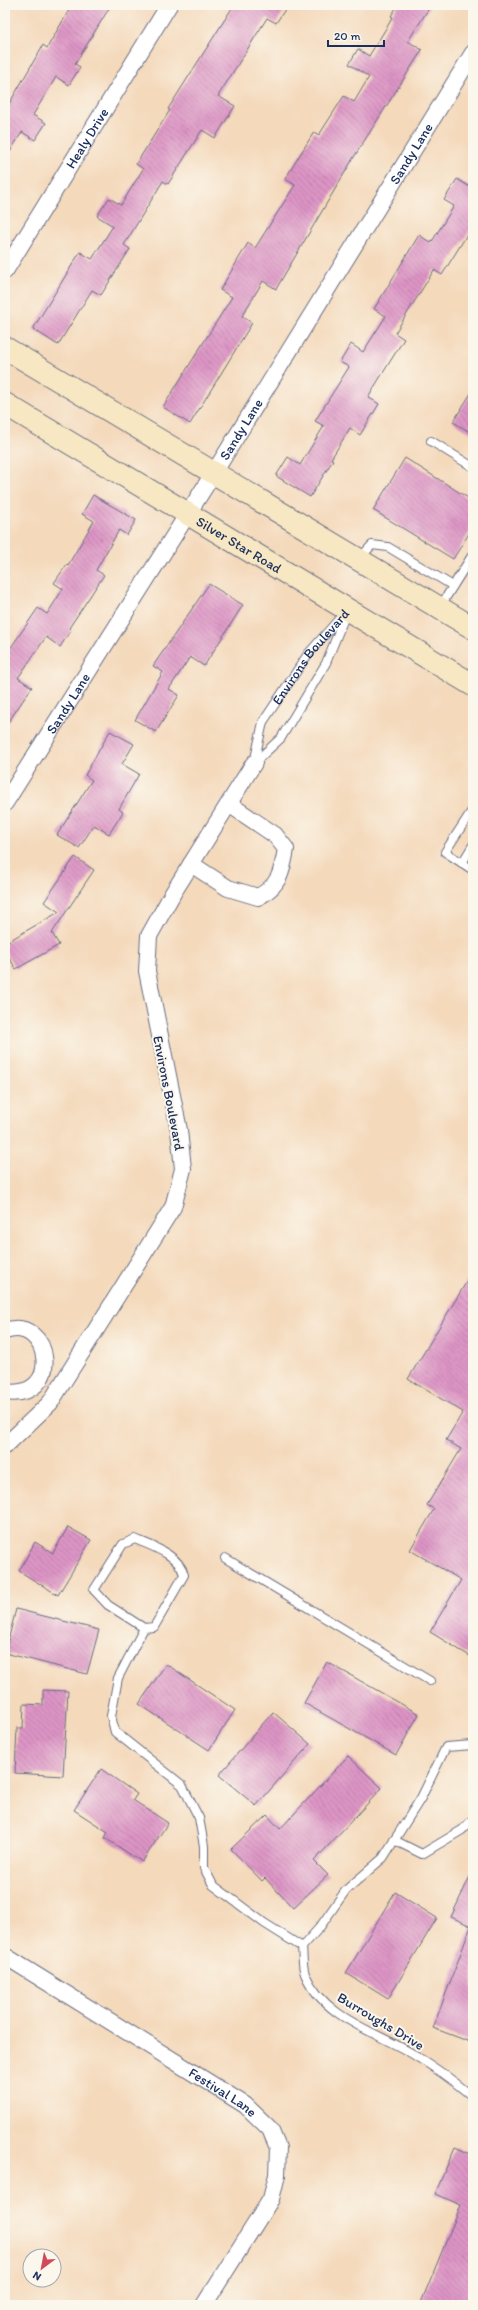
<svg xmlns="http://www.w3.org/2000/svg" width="478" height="2310" viewBox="0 0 478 2310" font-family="Itim,sans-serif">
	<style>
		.building { fill: url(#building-back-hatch) }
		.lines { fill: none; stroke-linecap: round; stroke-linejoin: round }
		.service-casing { stroke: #676a7f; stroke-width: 10 }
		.minor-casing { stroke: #676a7f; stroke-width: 18 }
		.secondary-casing { stroke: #676a7f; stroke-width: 24 }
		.service { stroke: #fff; stroke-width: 8 }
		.minor { stroke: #fff; stroke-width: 16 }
		.secondary { stroke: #f7e8c3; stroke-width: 22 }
		.labels { text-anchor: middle; stroke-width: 4; stroke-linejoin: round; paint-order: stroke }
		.street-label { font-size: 14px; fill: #1b2f5e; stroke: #fbf7ec }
	</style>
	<defs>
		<pattern id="building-back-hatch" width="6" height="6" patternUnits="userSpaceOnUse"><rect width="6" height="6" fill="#dd94c5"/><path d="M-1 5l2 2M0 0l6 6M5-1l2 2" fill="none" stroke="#b279a3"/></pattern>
	</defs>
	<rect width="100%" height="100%" fill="#fbf7ec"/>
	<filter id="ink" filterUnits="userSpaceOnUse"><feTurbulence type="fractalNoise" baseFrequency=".025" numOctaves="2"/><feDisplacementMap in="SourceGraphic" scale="8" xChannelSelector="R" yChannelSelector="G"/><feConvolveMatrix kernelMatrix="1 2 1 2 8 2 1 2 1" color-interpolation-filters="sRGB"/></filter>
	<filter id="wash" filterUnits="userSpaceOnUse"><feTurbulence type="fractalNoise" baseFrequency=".012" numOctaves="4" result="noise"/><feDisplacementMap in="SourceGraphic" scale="16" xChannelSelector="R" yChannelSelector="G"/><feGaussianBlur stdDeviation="0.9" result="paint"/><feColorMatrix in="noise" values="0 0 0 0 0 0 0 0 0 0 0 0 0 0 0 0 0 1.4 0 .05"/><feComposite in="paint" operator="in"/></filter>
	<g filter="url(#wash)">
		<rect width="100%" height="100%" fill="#f4d9bb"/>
		<g id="blocks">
			<path class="building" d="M72,5H111L75,64L80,67L69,85L56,77L33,115L46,123L35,140L22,132L5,160V111L43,45L47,48Z
				M234,5H288L276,23L267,18L218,96L235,106L215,138L202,130L168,184L163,181L124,245L130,249L101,295L92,290L58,345L33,329L80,252L92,259L113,226L97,216L109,198L121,205L143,169L136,164L170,110L168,109Z
				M398,5H431L408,41L422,50L354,157L276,289L263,281L242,316L252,323L190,424L163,407L232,297L220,290L248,243L255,248L295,185L285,179L314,132L319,135L344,96L354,102L369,77L349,64L358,49L369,56L393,17L391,16Z
				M457,179L473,189V225L442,275L434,270L395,333L404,339L368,397L379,404L360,435L350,428L331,459L333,460L310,497L276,476L288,457L300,465L324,426L315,421L349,367L340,362L351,344L363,352L386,316L374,309L419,235L431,243L454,206L444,200Z
				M473,390V434L453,422Z
				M405,458L473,501V527L453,559L373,510Z
				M93,495L136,520L127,535L119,530L96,570L104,575L69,628L71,630L60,647L46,637L18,678L32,687L5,727V656L38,608L47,614L63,589L54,583L67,564L68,565L94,521L82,514Z
				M209,584L243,605L204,666L190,657L169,689L179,695L156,732L135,720L163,672L153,666Z
				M110,731L134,744L122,764L139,774L119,809L123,812L109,834L94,825L79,848L57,835L92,780L85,775Z
				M75,857L94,870L52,933L59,945L16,969L5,951V943L59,912L44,902Z
				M473,1271V1658L430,1632L461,1580L410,1550L434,1509L427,1505L461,1449L446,1440L463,1412L408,1379Z
				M68,1527L91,1540L58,1595L19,1571L35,1542L53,1553Z
				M16,1609L99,1630L87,1674L5,1653Z
				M327,1662L419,1714L396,1755L304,1703Z
				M166,1664L235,1710L209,1750L139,1704Z
				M43,1690L68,1691L63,1776L15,1773L17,1728H23L24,1704L43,1705Z
				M273,1712L310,1744L256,1806L219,1775Z
				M348,1756L382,1788L314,1861L328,1875L293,1908L265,1878L262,1881L231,1849L267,1815L280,1829Z
				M101,1769L137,1794L133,1800L168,1823L142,1862L105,1838L108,1832L74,1810Z
				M473,1870V2043L433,2028L471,1926L451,1917Z
				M395,1892L437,1918L388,1999L346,1973Z
				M455,2147L473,2155V2305H420L461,2205L435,2194Z"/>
		</g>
	</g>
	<g filter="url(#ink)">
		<use href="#blocks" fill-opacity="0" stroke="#676a7f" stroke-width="1"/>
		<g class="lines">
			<defs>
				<g id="service">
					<path d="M431,441L473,467"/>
					<path d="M359,559L372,545L388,547L453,586"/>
					<path d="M440,607L473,554"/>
					<path id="s1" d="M254,763L263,722L308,654L347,610"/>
					<path d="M254,763L281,738L326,663L345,616"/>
					<path d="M473,809L445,852L473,870"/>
					<path d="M462,863L473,845"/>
					<path d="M225,1558L430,1681"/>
					<path d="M144,1628L108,1605L94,1590L123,1544L135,1539C151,1546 180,1555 184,1575L154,1627L144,1628L118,1678L111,1716L115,1732L182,1785L199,1818L204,1846V1868L213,1885L264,1923L302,1947"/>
					<path d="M473,1745L446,1747L421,1798L383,1858L346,1890L320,1927L302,1947C303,1955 302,1966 305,1974C323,2017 374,2031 411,2053C433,2066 453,2080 473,2097"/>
					<path d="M394,1840L422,1854L462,1830L473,1819"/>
				</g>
				<g id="minor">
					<path id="s2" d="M5,271L169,5"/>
					<path id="s3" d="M5,803L225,455L473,53"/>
					<path d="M191,864L228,888L258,897C280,885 282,872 286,849L275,835L229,804"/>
					<path d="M5,1331C51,1315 64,1401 5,1392"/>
					<path d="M5,1446L50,1403L173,1207L183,1169L179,1130L147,971L149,936L173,893L254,763"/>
					<path id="s4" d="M5,1956L245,2105L270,2129L278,2148L277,2175L271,2199L204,2305"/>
				</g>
				<g id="secondary">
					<path d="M5,348L473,628"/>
					<path id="s5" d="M5,404L473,685"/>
				</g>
			</defs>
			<use href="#service" class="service-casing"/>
			<use href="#minor" class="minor-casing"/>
			<use href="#secondary" class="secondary-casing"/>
			<use href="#service" class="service"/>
			<use href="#minor" class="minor"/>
			<use href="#secondary" class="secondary"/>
		</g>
	</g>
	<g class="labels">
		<g class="street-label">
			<text dy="5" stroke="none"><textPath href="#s2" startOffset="156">Healy Drive</textPath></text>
			<text dy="5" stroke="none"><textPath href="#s3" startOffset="766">Sandy Lane</textPath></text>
			<text dy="5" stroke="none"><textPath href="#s3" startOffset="442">Sandy Lane</textPath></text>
			<text dy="5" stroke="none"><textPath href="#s5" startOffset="273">Silver Star Road</textPath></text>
			<text dy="5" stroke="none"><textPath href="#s1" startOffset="123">Environs Boulevard</textPath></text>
			<text dy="5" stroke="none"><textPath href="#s3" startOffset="118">Sandy Lane</textPath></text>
			<text transform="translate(169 1093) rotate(79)" y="5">Environs Boulevard</text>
			<text transform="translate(381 2021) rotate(31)" y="5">Burroughs Drive</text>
			<text dy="5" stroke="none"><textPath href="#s4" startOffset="257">Festival Lane</textPath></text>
		</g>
	</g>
	<rect width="478" height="2310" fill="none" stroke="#fbf7ec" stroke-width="20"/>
	<g transform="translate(42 2268) rotate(212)"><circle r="19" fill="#fbf7ec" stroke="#a1a7b3"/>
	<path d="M0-3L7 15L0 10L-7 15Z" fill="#d1495b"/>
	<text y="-6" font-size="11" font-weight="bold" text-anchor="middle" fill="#1b2f5e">N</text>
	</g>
	<path d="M328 40v6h56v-6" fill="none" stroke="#1b2f5e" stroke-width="2"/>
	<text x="334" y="40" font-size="12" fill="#1b2f5e" stroke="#fbf7ec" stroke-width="3" paint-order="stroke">20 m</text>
</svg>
